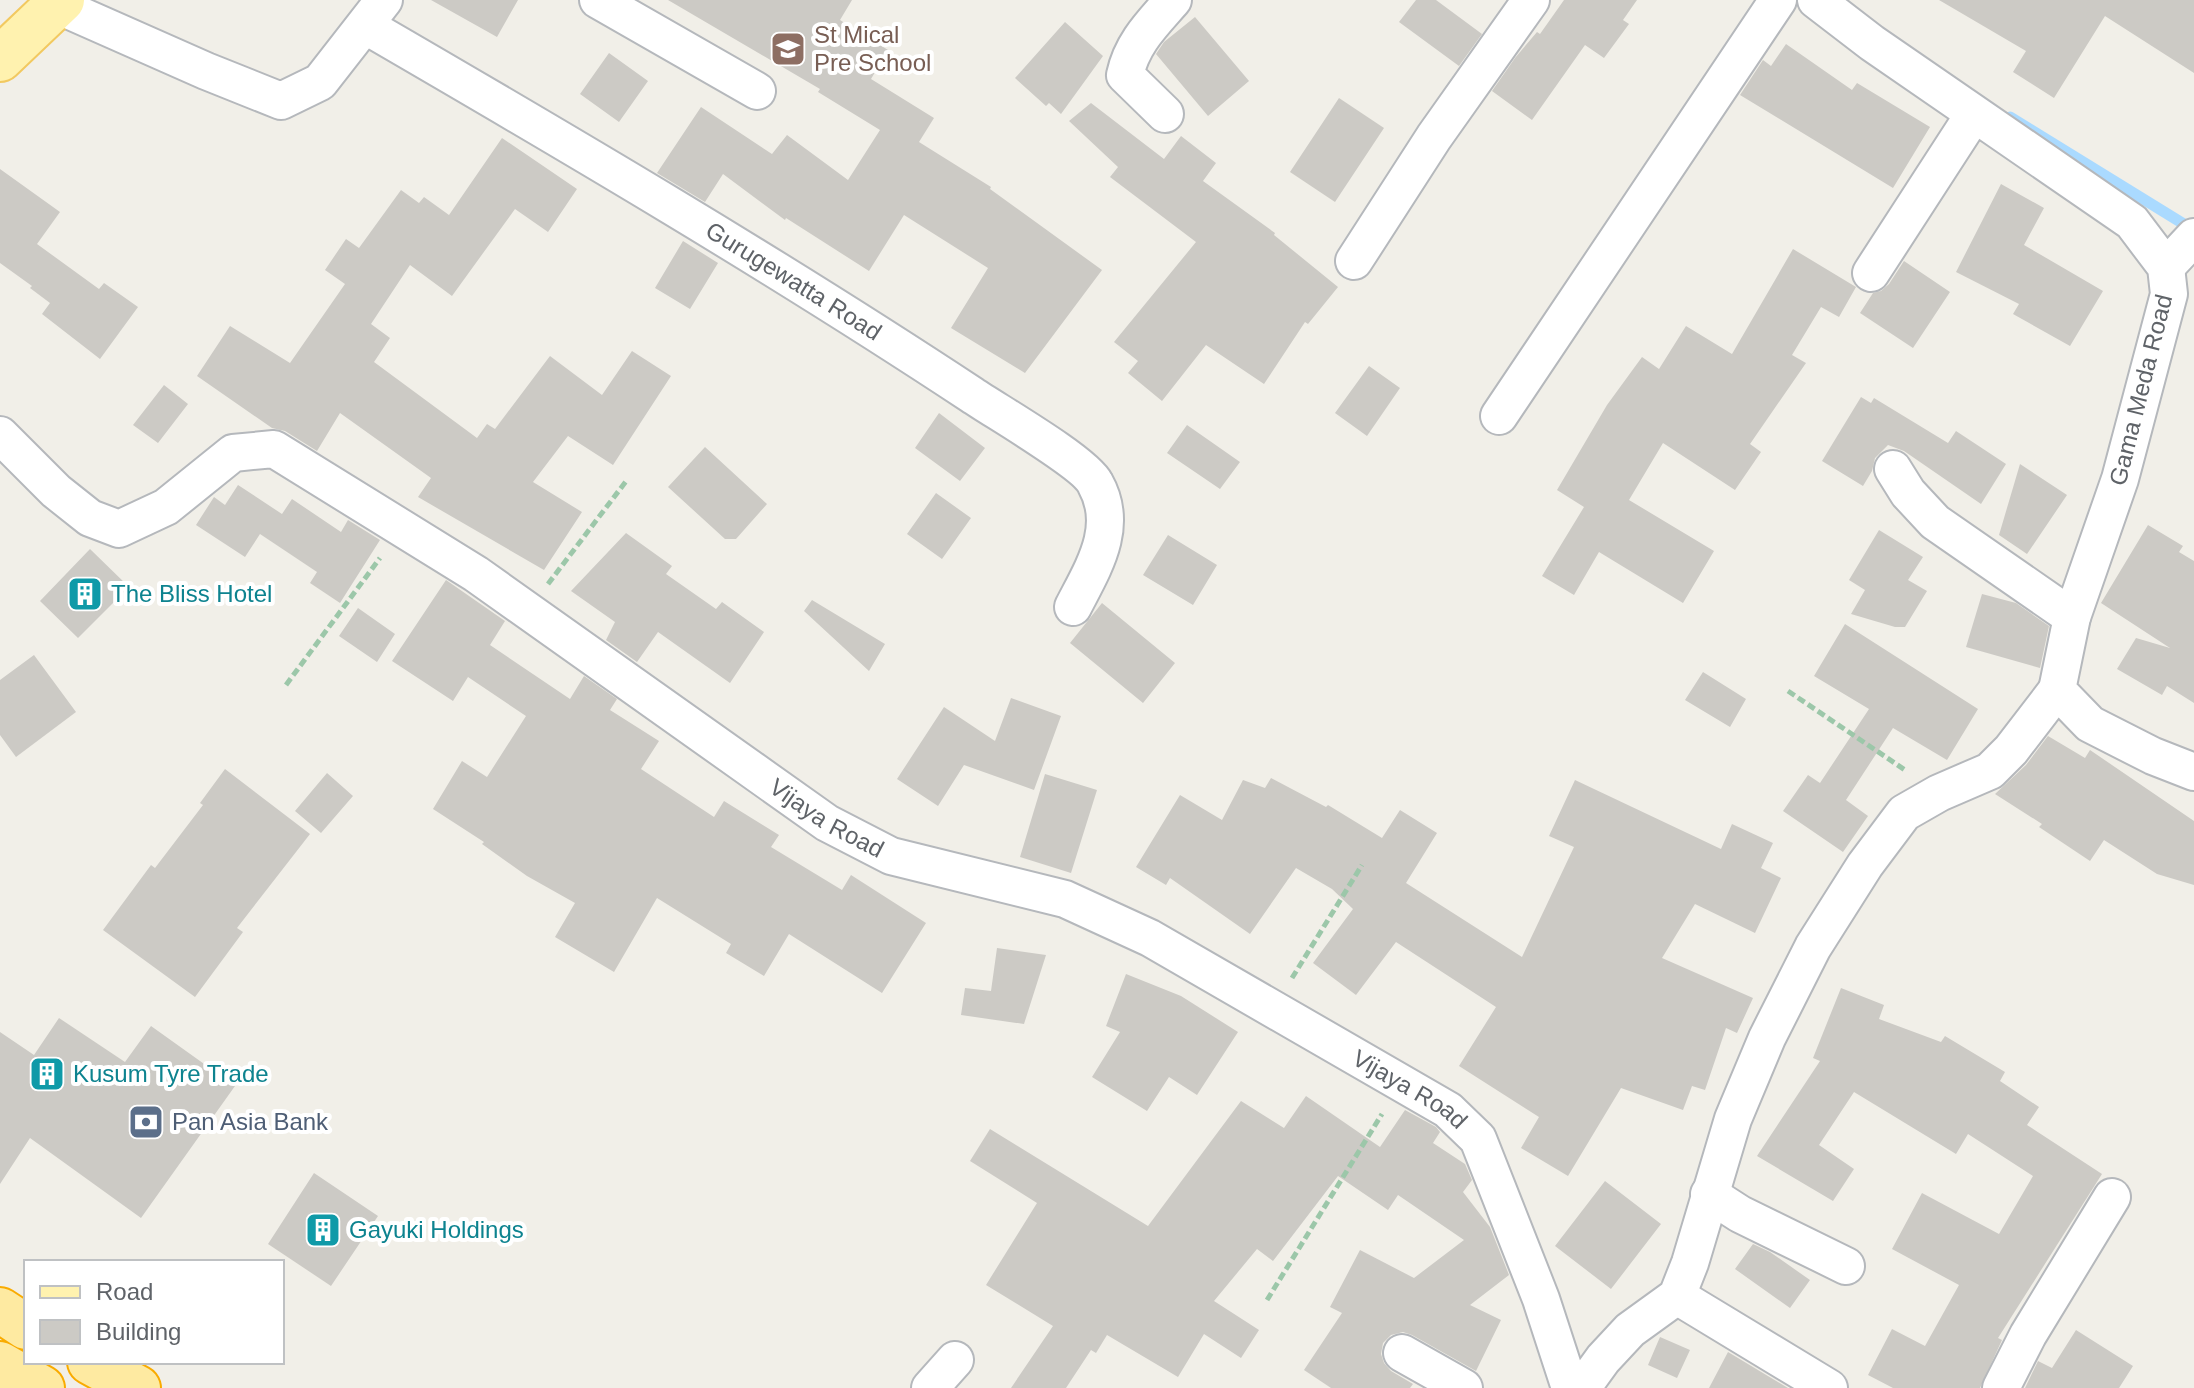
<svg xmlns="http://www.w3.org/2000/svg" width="2194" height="1388" viewBox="0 0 2194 1388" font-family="Arial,sans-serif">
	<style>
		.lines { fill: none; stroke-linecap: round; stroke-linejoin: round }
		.stream { stroke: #aadaff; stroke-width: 11 }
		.building { fill: #cccac5 }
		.minor-casing { stroke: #b5b8bc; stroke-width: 40 }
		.primary-casing { stroke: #f2c960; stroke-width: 48 }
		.trunk-casing { stroke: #f9ab00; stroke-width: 48 }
		.path { stroke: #9cc7a9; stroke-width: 5; stroke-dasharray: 8 4; stroke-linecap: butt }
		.minor { stroke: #fff; stroke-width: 36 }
		.primary { stroke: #fff2af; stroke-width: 44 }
		.trunk { stroke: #feeaa1; stroke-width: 44 }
		.labels { text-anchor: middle; stroke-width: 8; stroke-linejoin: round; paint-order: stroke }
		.education-label { font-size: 24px; fill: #785e54; stroke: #fff; text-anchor: start }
		.street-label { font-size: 24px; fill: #5f6368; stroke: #fff }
		.culture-label { font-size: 24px; fill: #0d838f; stroke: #fff; text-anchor: start }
		.service-label { font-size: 24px; fill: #4e5e75; stroke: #fff; text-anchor: start }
	</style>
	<rect width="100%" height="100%" fill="#f1efe8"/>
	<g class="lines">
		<path class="stream" d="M2010,117L2187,226L2193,223"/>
	</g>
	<path class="building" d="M431,0H518L497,37Z
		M668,0H852L840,20L888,50L871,79L934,118L919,142L991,187L990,189L1102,270L1025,373L951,328L988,268L904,215L869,271L786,218L785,220L723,174L705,202L657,173L701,107L772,154L787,135L848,180L880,130L818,92L820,89Z
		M1416,0H1436L1482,34L1459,66L1399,22Z
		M1564,0H1637L1623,20L1629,24L1604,58L1585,45L1532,120L1492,91L1515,58L1537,32L1540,34Z
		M1939,0H2194V73L2105,16L2054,98L2013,72L2026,51Z
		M1195,17L1249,81L1208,116L1156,54L1164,42Z
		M1065,22L1103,56L1061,114L1049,103L1046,106L1015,78Z
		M1786,44L1852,90L1857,83L1930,127L1893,188L1740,95L1763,60L1771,66Z
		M609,53L648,81L619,122L580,94Z
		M1339,98L1384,128L1335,202L1290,172Z
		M1091,103L1164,159L1181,136L1216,163L1203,181L1275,233L1274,235L1338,287L1308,324L1305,322L1264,384L1206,345L1162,401L1128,373L1138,361L1114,342L1196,242L1110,177L1118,167L1069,121Z
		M502,138L577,189L548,232L515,209L452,296L410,265L371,324L390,338L374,362L477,438L487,424L495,429L550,356L602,395L632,351L671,376L613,465L568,436L533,482L582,512L544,570L418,497L431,478L340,413L317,451L285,431L272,428L197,376L230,326L290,363L345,284L325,270L346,239L359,248L401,190L419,203L424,197L449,215Z
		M0,169L60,212L37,244L99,289L104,283L138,307L100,359L42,314L50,303L30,288L32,286L0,263Z
		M2001,184L2044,208L2024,245L2103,291L2070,346L2013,314L2019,304L1956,272Z
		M683,241L718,263L690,309L655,288Z
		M1793,249L1856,287L1839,317L1821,307L1792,355L1806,363L1750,444L1761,452L1735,490L1663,443L1629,500L1714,551L1683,603L1599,552L1574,595L1542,576L1584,507L1557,490L1607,405L1642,357L1659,369L1686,326L1732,354Z
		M1904,261L1950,292L1913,348L1860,313L1873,293L1881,291L1889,284Z
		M1369,366L1400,388L1367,436L1335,413Z
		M164,385L188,404L158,443L133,425Z
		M1861,397L1871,403L1874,398L1948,443L1956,431L2006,464L1981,504L1904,451L1888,445L1875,458L1872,471L1863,486L1822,461Z
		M939,413L985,448L960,481L915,448Z
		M1187,425L1240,462L1220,489L1167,453Z
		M705,447L767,504L736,539H725L668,487Z
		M2020,464L2067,495L2027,554L1999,535Z
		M238,485L282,514L292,499L341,532L348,520L380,540L340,603L310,583L317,572L260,534L245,557L196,525L214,497L225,505Z
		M936,493L971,518L942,559L907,534Z
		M2148,525L2183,546L2179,552L2194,561V703L2167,686L2162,695L2117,669L2136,638L2170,648L2101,603Z
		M1879,530L1923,557L1908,580L1927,591L1905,627H1895L1851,614L1865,590L1849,580Z
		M626,533L672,566L666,574L716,609L722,602L764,632L730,683L658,632L637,662L606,640L615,622L571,591Z
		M1168,535L1217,565L1193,605L1143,575Z
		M90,549L129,587L78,638L40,601Z
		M446,580L505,621L490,645L570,699L584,676L617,699L610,710L659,741L641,769L714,817L724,801L779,835L771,847L842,890L851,875L926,923L882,993L789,934L764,976L726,953L731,944L657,898L614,972L555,937L575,903L527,876L482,844L484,842L433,809L462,761L487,777L526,716L468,677L453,701L392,661Z
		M1982,594L2016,603L2049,626L2040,668L1966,647Z
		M812,600L885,644L869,671L804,611Z
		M1102,603L1175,663L1143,703L1070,643Z
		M358,608L395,634L377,662L339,636Z
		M1845,624L1978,709L1947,760L1893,728L1846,800L1868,816L1843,852L1783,811L1808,775L1820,783L1869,709L1814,676Z
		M34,655L76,712L16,757L0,735V680Z
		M1703,672L1746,699L1730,727L1685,700Z
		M1011,698L1061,716L1034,790L964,765L938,806L897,779L944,707L995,741Z
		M2048,736L2085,758L2090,750L2194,821V885L2157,874L2104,840L2090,861L2039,827L2042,824L1995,794L2026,765Z
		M225,769L310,834L237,928L243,932L195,997L103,930L151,865L155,868L203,805L200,803Z
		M327,773L353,796L321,833L295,811Z
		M1045,774L1097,790L1071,873L1020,857Z
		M1271,778L1326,807L1328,805L1382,838L1400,810L1437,833L1406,883L1522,957L1574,847L1549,836L1575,780L1721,849L1732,824L1773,843L1761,868L1781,878L1755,933L1695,904L1662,958L1753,998L1737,1033L1726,1028L1705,1090L1692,1086L1683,1110L1621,1088L1568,1176L1521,1148L1539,1117L1459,1066L1496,1007L1396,942L1356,995L1313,963L1353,909L1332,889L1296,868L1250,934L1170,878L1166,885L1136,867L1180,795L1222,820L1243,780L1265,788Z
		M997,948L1046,955L1024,1024L961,1015L965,988L991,991Z
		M1126,974L1181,996L1238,1032L1197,1095L1169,1077L1147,1111L1092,1077L1120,1032L1106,1026Z
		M1841,988L1884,1005L1879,1019L1941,1042L1945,1036L2005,1072L2000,1081L2039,1107L2027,1125L2102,1174L1998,1338L2002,1340L1980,1388H1893L1868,1375L1892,1329L1925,1346L1959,1285L1892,1249L1922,1193L1999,1234L2033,1176L1968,1134L1956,1154L1854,1092L1819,1145L1854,1169L1833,1201L1757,1156L1820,1061L1813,1058Z
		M59,1018L125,1062L151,1026L235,1086L141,1218L30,1138L0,1184V1032L34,1055Z
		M1306,1096L1380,1147L1405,1110L1436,1127L1440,1132L1433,1143L1465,1164L1472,1180L1463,1192L1490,1227L1509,1275L1470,1305L1501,1320L1476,1371L1412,1335L1403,1332L1391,1335L1383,1343L1381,1354L1384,1363L1391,1371L1413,1384L1410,1388H1331L1304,1370L1342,1313L1330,1307L1360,1250L1414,1278L1464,1240L1398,1195L1388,1210L1338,1176L1273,1261L1257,1249L1214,1301L1259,1330L1241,1358L1204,1334L1178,1377L1107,1335L1096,1353L1091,1350L1066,1388H1011L1053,1326L986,1285L1037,1203L970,1161L990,1129L1148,1226L1241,1101L1284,1128Z
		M314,1173L378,1216L331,1286L268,1244Z
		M1605,1181L1661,1224L1611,1289L1555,1246Z
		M1753,1244L1770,1252L1810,1280L1790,1308L1735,1269Z
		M2076,1330L2133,1366L2119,1388H2025L2038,1361L2052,1368Z
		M1660,1337L1690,1350L1677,1378L1648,1365Z
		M1728,1352L1788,1388H1709Z"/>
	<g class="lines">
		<defs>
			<g id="minor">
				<path d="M598,0L757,91"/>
				<path d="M1816,0L1872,43L2132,222L2166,267L2169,294L2120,479L2072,617L2057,690L2090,724L2153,756L2194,772"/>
				<path d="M59,6L206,71L281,101L320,82L384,0"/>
				<path id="s1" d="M366,26C571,145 775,265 972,395C997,412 1084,462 1095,483C1120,527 1093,568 1073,607"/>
				<path d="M1165,114L1125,75C1132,43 1152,24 1173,0"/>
				<path d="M1354,261L1434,137L1531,0"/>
				<path d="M2166,267L2194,237"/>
				<path d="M1871,273L1974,114"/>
				<path d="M1499,416L1778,0"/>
				<path id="s2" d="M0,435L56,491L90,518L119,529L166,507L233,453L274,449L476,574L827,823L891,856L1065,899L1150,938L1448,1110L1478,1139L1541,1299L1570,1388"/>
				<path d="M1893,469L1908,493L1935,522L2072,617"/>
				<path d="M1709,1194L1740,1214L1846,1266"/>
				<path d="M1677,1296L1829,1388"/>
				<path d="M1402,1353L1464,1388"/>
				<path d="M930,1388L955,1360"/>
				<path d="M1582,1388L1603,1359L1630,1330L1677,1296L1690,1263L1733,1119L1767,1038L1813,947L1865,865L1904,813L1939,793L1990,771L2011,750L2057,690"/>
				<path d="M2001,1388L2028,1335L2112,1197"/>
			</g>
			<path id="primary" d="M0,59L62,0"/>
			<path id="trunk" d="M0,1310L26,1327
				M90,1362L138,1388
				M0,1364L42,1388"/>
		</defs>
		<use href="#minor" class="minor-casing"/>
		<use href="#primary" class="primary-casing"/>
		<use href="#trunk" class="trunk-casing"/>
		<path class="path" d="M548,584L627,480
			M286,685L380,558
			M1788,691L1905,770
			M1292,978L1362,865
			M1267,1300L1382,1114"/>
		<use href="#minor" class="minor"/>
		<use href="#primary" class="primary"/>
		<use href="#trunk" class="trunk"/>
	</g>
	<defs>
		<symbol id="school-square" viewBox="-11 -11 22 22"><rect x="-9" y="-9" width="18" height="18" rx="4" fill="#8d6e63" stroke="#fff"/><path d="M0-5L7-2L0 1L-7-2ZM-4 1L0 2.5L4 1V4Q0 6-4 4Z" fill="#fff"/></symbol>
		<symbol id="building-square" viewBox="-11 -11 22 22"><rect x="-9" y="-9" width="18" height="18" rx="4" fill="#0f9aa8" stroke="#fff"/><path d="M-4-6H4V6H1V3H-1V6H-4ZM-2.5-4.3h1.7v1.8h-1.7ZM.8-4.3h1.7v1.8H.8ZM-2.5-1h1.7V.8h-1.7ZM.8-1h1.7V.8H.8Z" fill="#fff"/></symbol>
		<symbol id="bank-square" viewBox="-11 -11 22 22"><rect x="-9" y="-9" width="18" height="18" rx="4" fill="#5c6f8a" stroke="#fff"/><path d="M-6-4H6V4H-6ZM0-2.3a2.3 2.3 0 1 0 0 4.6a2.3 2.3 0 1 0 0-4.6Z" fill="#fff"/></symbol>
	</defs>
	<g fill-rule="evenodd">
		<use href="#school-square" x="768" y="29" width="40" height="40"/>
		<use href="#building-square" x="65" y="574" width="40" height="40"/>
		<use href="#building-square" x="27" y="1054" width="40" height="40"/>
		<use href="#bank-square" x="126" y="1102" width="40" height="40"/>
		<use href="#building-square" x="303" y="1210" width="40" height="40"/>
	</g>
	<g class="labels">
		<g class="education-label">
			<text x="814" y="43">St Mical<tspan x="814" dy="28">Pre School</tspan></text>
		</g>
		<g class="street-label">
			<text dy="8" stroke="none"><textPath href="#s1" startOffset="498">Gurugewatta Road</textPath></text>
			<text transform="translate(2141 390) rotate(-76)" y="8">Gama Meda Road</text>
			<text dy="8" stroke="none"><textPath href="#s2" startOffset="998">Vijaya Road</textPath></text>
			<text dy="8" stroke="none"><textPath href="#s2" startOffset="1646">Vijaya Road</textPath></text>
		</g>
		<g class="culture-label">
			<text x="111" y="602">The Bliss Hotel</text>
			<text x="73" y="1082">Kusum Tyre Trade</text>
			<text x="349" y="1238">Gayuki Holdings</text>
		</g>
		<g class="service-label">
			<text x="172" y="1130">Pan Asia Bank</text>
		</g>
	</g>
	<rect x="24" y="1260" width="260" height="104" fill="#ffffff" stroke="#bfc1c3" stroke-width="2"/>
	<rect x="40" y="1286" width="40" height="12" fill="#fff2af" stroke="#bfc1c3" stroke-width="2"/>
	<text x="96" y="1300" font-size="24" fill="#5f6368">Road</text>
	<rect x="40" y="1320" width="40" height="24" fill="#cccac5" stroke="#bfc1c3" stroke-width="2"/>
	<text x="96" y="1340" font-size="24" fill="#5f6368">Building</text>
</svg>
